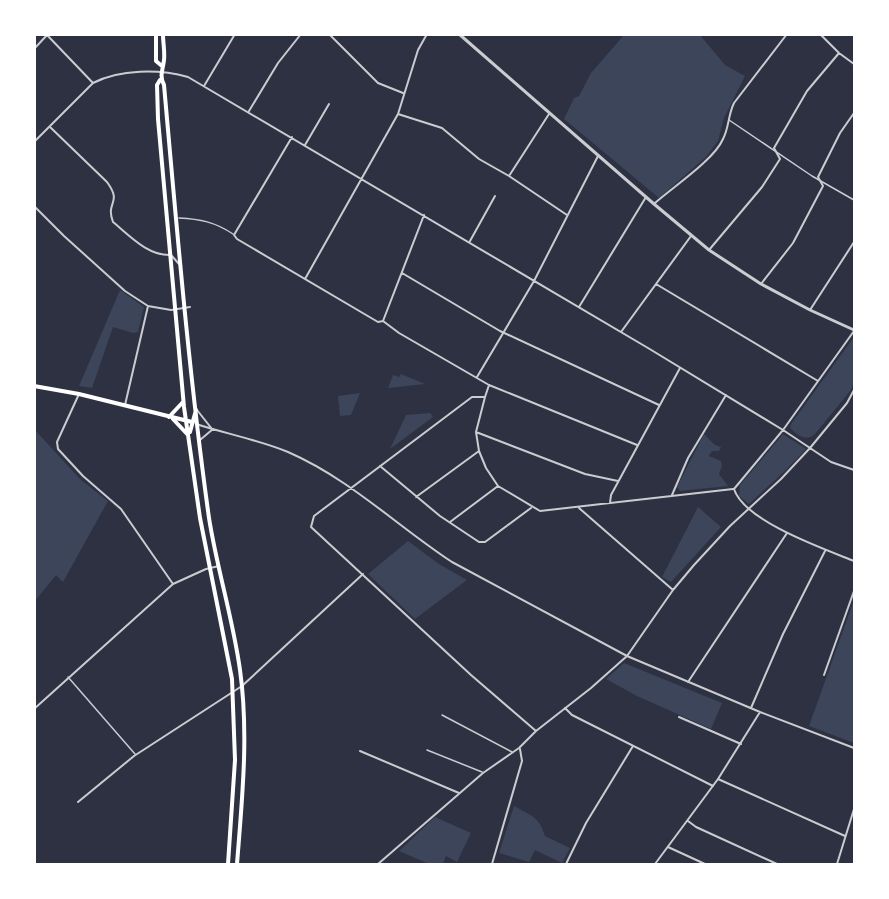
<svg xmlns="http://www.w3.org/2000/svg" width="889" height="899" viewBox="0 0 889 899" font-family="'PT Sans Narrow',sans-serif">
	<style>
		.green { fill: #3c4559 }
		.lines { fill: none; stroke-linecap: round; stroke-linejoin: round }
		.service { stroke: #caccd0; stroke-width: 1.5 }
		.minor { stroke: #caccd0; stroke-width: 2 }
		.tertiary { stroke: #caccd0; stroke-width: 3 }
		.primary { stroke: #fff; stroke-width: 4 }
	</style>
	<rect width="100%" height="100%" fill="#2d3142"/>
	<path class="green" d="M624,35H700L725,65L745,76L724,118L718,141L706,157L659,198L564,119L574,98L579,96L591,73Z
		M120,290L144,307L138,332L133,333L113,327L92,388L79,386Z
		M854,337V381L851,390L815,434C807,442 798,436 790,428L791,424Z
		M401,374L425,384L388,388L393,375L399,377Z
		M360,393L351,415L340,416L338,396Z
		M430,413L433,417L390,449L406,415Z
		M35,430L81,480L108,501L63,582L56,575L35,601Z
		M704,434L715,445L721,447L719,451H712L709,456L721,461L722,466L719,474L728,486L680,491L677,487Z
		M783,434L806,449L785,471L749,504L739,496L740,485Z
		M698,507L721,527L671,582L662,577Z
		M408,541L439,564L467,580L415,619L368,574Z
		M854,600V743L809,726Z
		M624,663L722,703L711,729L637,696L606,679Z
		M514,806C530,815 540,817 545,836L570,848L562,863L535,850L529,862L499,853Z
		M435,817L471,833L457,862L446,856L443,864H429L399,851Z"/>
	<g class="lines">
		<path class="service" d="M729,120L812,176L854,200
			M179,218C200,219 215,222 233,234
			M68,677L135,754
			M442,715L512,752
			M427,750L482,772"/>
		<path class="minor" d="M329,34L378,83L403,93
			M820,34L839,53L854,64
			M47,35L93,83
			M34,49L48,34
			M204,86L235,34
			M249,111L278,63L301,34
			M398,114L442,128L479,159L509,176L567,215
			M50,127L107,182C123,204 105,201 113,222C130,236 148,256 171,255L179,264
			M292,137L234,235L237,239L378,322L383,321L399,333L489,385L637,445
			M34,142L93,83C120,69 159,69 188,77L648,348L783,430L831,462L854,470
			M305,145L329,104
			M509,176L549,114
			M655,203C673,187 714,160 723,139C729,128 728,115 734,103L787,34
			M34,206L64,236L125,291L148,306L171,310L190,307
			M470,241L495,196
			M709,250L762,187L780,159L774,148L807,91L839,53
			M402,273L500,331L659,405
			M305,279L398,114L418,50L427,34
			M656,284L818,381
			M761,284L793,243L823,186L818,177L840,133L854,113
			M579,307L646,197
			M810,310L854,242
			M383,321L424,215
			M854,331L783,430L734,489C744,521 824,549 854,561
			M621,332L691,236
			M477,377L534,281L598,156
			M489,385L485,397H472L314,516L311,527L471,675L536,731
			M79,394L57,442L58,449L83,476L121,509L173,584
			M485,397L476,432L479,451L486,468L498,486L540,511L733,489
			M125,405L148,306
			M197,410L212,429
			M196,424C227,434 259,440 288,452C350,479 397,526 452,562L627,656L760,712L854,748
			M476,432L585,474L618,481
			M200,440L213,429
			M380,466L440,516L479,542H485L531,508
			M672,495L688,458L726,395
			M416,497L479,451
			M610,503L611,495L680,368
			M579,508L673,590
			M450,522L498,486
			M824,675L854,591
			M688,682L787,533
			M565,708L572,715L713,786
			M751,708L783,634L825,551
			M34,709L173,584L206,569L219,566
			M679,717L741,744
			M360,751L459,793
			M718,779L845,836
			M78,802L134,756L242,686L363,574
			M688,821L696,827L777,864
			M668,847L705,864
			M378,864L483,773L519,748L536,731L591,688L627,656L673,590L694,565L730,526L781,479L810,448L847,403L854,390
			M492,864L522,761L520,749
			M566,864L586,823L633,746
			M655,864L718,779L760,712
			M837,864L854,809"/>
		<path class="tertiary" d="M459,34L654,204L709,250L761,284L810,310L854,330"/>
		<path class="primary" d="M156,34V61L162,66
			M163,34C163,43 165,52 164,60C163,70 159,75 164,85C177,230 189,375 209,518C217,569 233,619 240,670C249,734 242,800 237,864
			M160,80L157,85L158,119L184,407L200,518L232,679L235,760L228,864
			M34,386L79,394L192,422
			M169,417L183,402
			M173,419L188,435
			M190,432L196,410"/>
	</g>
	<rect width="889" height="899" fill="none" stroke="#ffffff" stroke-width="72"/>
</svg>
